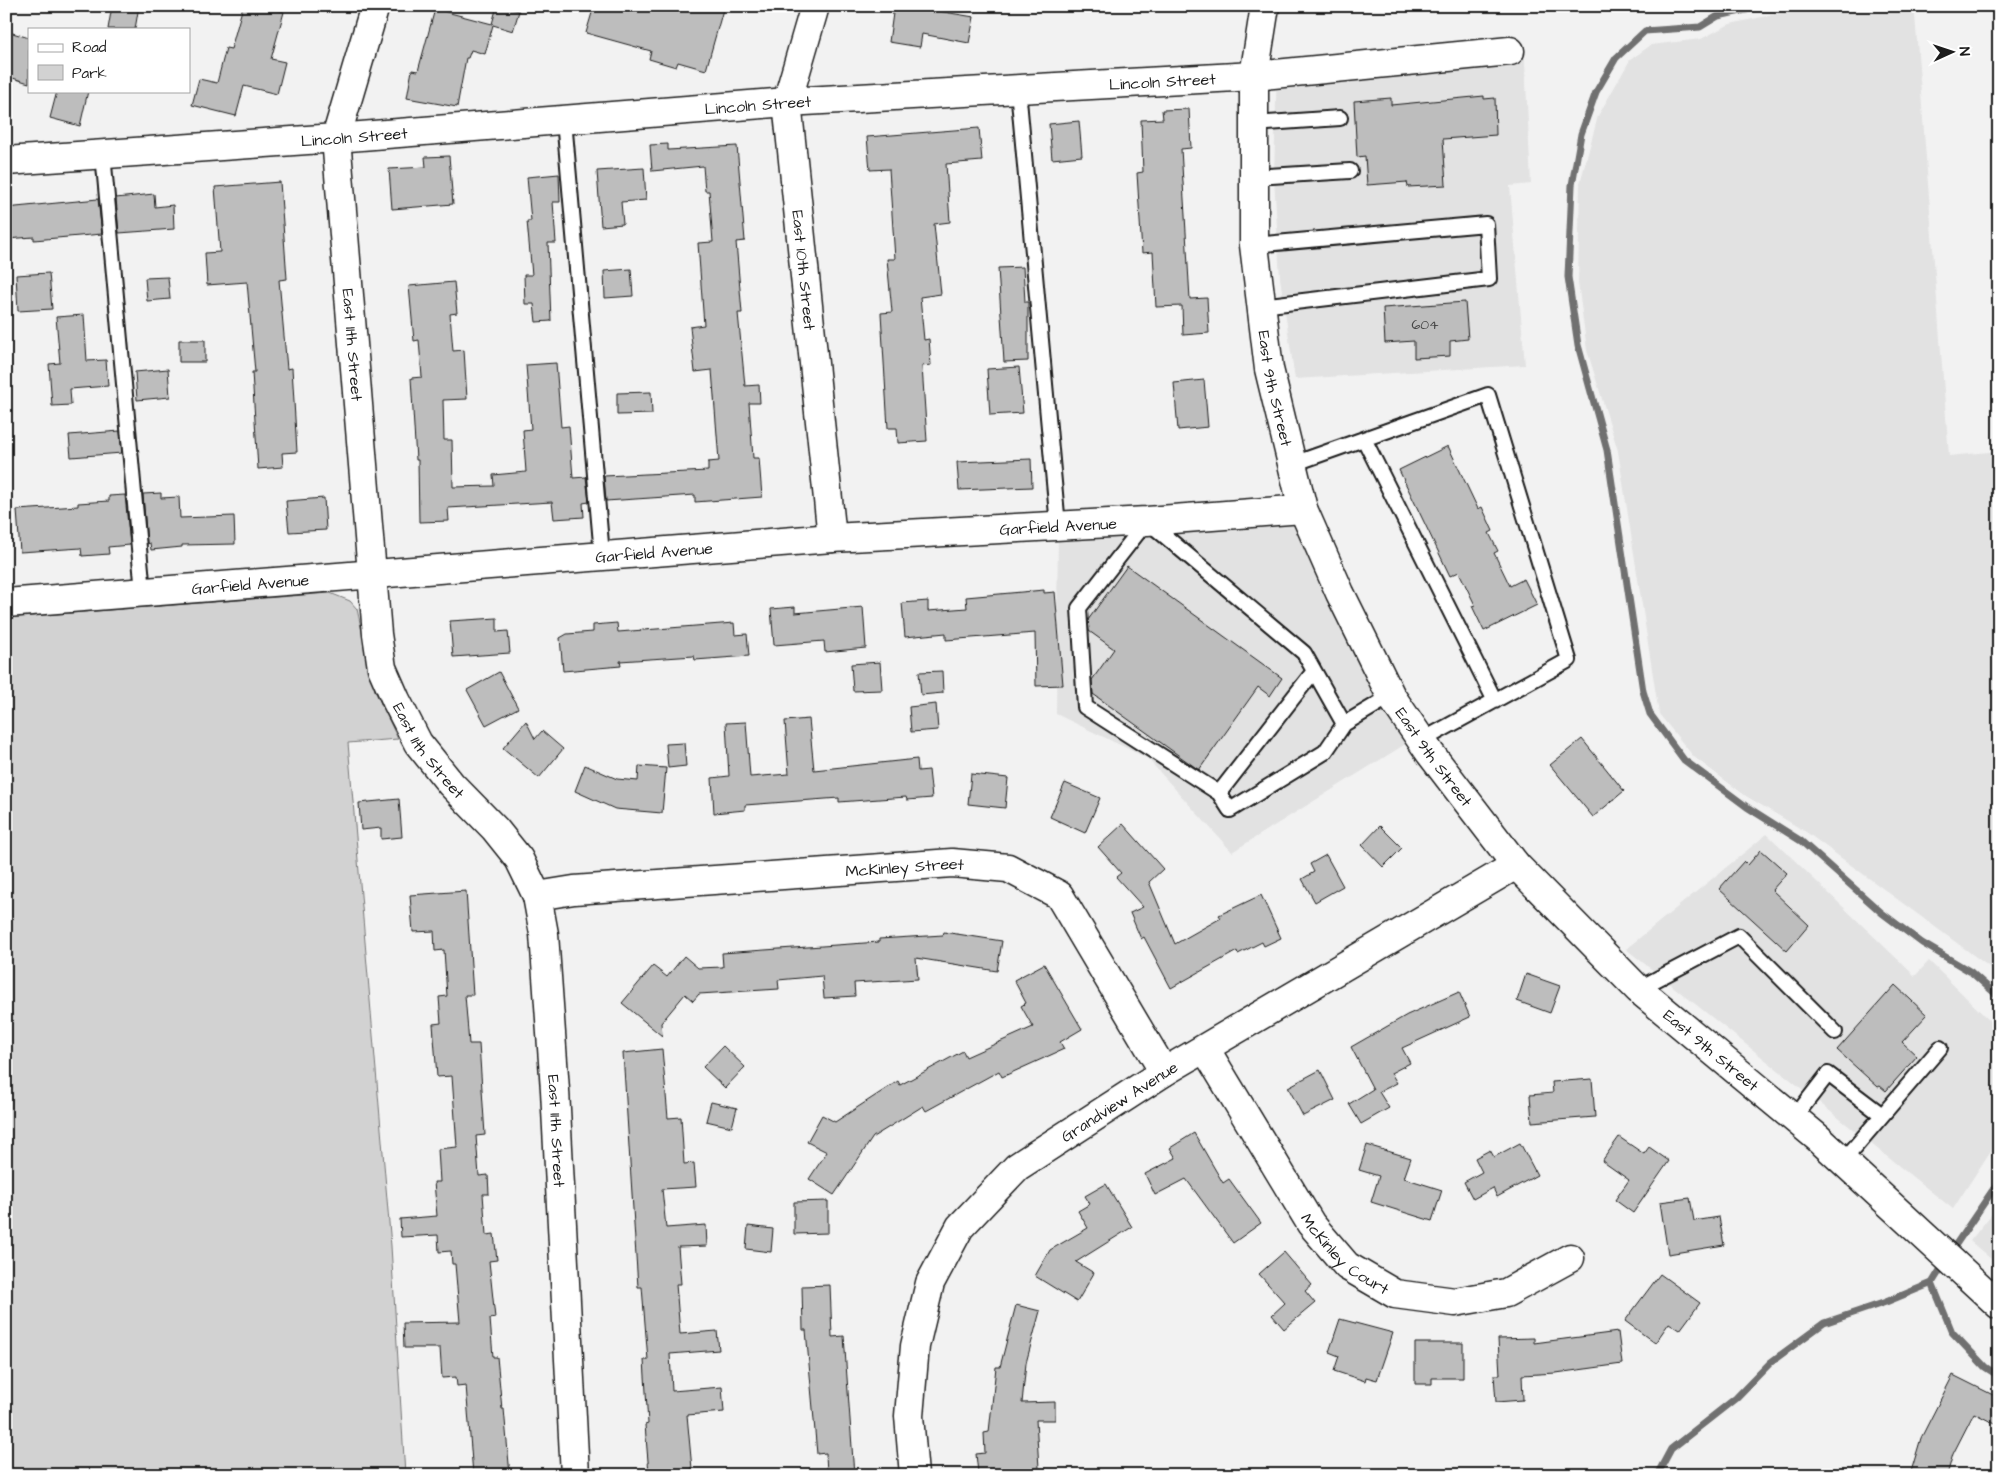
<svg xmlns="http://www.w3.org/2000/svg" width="2005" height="1481" viewBox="0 0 2005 1481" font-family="'Architects Daughter',sans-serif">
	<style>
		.built { fill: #e2e2e2 }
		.green { fill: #d2d2d2; stroke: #777 }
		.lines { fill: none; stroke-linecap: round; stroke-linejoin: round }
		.stream { stroke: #707070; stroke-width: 7 }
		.building { fill: #bdbdbd; stroke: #1c1c1c }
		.lane-casing { stroke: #1c1c1c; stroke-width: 18 }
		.street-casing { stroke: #1c1c1c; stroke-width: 31 }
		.secondary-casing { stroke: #1c1c1c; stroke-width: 31 }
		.lane { stroke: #fff; stroke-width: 14 }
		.street { stroke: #fff; stroke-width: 28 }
		.secondary { stroke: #fff; stroke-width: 28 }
		.labels { text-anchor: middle; stroke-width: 4; stroke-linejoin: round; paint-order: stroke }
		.number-label { font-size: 14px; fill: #444 }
		.street-label { font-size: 16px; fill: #1c1c1c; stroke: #fff }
	</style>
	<rect width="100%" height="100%" fill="#f2f2f2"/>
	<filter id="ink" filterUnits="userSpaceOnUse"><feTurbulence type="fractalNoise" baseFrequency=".02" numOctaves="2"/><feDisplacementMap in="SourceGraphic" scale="10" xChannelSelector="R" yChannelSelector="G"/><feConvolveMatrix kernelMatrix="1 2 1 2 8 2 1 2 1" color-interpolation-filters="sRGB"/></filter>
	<g filter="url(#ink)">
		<path class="built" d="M1813,6H1885L1915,15L1949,456L1999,451V974L1806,832L1746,796L1694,757L1659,714L1618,451L1587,350L1578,283L1580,183L1598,116L1630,60L1651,45L1701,39L1730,24Z
			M1524,42L1531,184L1510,186L1525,365L1295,379L1280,278L1274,177L1277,63Z
			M1301,520L1412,740L1232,852L1147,758L1056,714L1058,532Z
			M1767,834L1915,976L1929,961L1999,1030V1138L1953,1209L1626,949Z
			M1999,1205V1266L1970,1241Z"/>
		<path class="green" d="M330,593L350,601L357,609L375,691L398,739L348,743L391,1246L405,1475H6V618Z"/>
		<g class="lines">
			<path class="stream" d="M1764,6L1718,16L1700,27L1645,31L1616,58L1596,92L1581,134L1572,185L1568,277L1578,345L1607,450L1643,691L1650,714L1684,760L1747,807L1801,841L1882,913L1922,943L1971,972L1999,997
				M1950,1253L1999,1181
				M1932,1283L1952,1332L1985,1367L1999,1376
				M1657,1475L1671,1449L1736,1398L1771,1362L1824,1323L1886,1302L1932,1283L1945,1262"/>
		</g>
		<path class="building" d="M112,6H139L135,29H108Z
			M243,6H265L284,12L271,59L285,62L277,94L244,86L236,116L192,105L199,79L217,83L226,48L231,49Z
			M497,6L519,11L513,31L493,25L485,54L471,50L468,58H466L457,107L407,98L412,70L418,71L435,9L492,24Z
			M594,6H724L706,70L678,62L676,67L649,59L651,51L586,33Z
			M894,6H926V9L974,17L969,43L922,34L920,47L889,42Z
			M6,31L29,38V83L6,76Z
			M57,91H88L80,126L50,118Z
			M1484,96V99L1495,98L1496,135L1443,139L1446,185L1408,187L1407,182L1367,185L1365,156L1357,157L1354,101L1391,98V105Z
			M1189,109L1191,148L1181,149L1190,299L1207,298L1209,333L1183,335L1182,306L1156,307L1153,252L1142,253L1137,173L1143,172L1141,120L1163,119L1162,110Z
			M1079,121L1082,156L1052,159L1049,124Z
			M979,128L982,161L946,164L950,222L934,224L941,294L920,297L924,340L929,339L931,365L922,366L927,441L898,443L897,428H888L881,313L892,312L887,259H895L889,169L870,170L867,137Z
			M668,144V150L737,146L745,241L736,242L742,313H738L745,386L759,385L760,403H749L753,458H759L762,497L695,502V495L606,501L604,476L708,471V462L719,461L712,370L695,372L690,327L704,325L698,243L713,242L709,191H705L703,166L652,171L650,145Z
			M449,156L453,204L392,209L389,169L426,167L425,157Z
			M644,168L646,200L621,202L623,224L601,226L597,171Z
			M559,174L560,202H553L556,243H548L551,321L536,322L534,304H525L524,275H532L527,221H531L527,177Z
			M280,182L287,279L279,280L287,369L292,368L297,452L282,453L283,467L258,469L252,372H255L247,282L207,285L205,253L220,252L215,187Z
			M154,194L155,207L173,205L174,229L119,233L116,198Z
			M98,199L102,234L34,240V237L6,239V208Z
			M1023,267L1025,302H1028V361L1004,362L998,268Z
			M631,269L633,296L605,298L604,271Z
			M49,273L52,309L18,311L16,275Z
			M168,277L170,299L147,301L145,278Z
			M454,282L457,313L450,314L453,351L464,350L467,399L443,400L444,440H452L453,487L494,486L493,475L526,472L523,430L531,429L526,365L556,363L561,427L569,426L573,478L586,477L589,502L583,503L584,517L554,519L552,502L448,508L449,521L419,522L418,460H416L411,378L422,377L419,340L414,341L409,286Z
			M1465,302L1468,339L1450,341V356L1414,358V341L1385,343L1383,308Z
			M84,315L87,361L106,360L108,386L70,389L71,405L52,406L49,364L60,363L56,317Z
			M179,340H205V362H179Z
			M1019,367L1023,413L990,415L987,369Z
			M168,369L170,397L137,400L135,372Z
			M1204,380L1208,427L1178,430L1174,383Z
			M651,392L652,414L617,415V393Z
			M120,431L122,453L71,457L69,435Z
			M1448,446L1478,509L1482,507L1493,531L1489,533L1498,551L1494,553L1510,586L1524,579L1537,605L1484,631L1472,606L1475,605L1459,572L1450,576L1399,470Z
			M1031,459L1032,487L959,490L957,462Z
			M161,493V498L179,497L180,518L234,516L235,544L182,545V547L151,550L150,543L147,544L143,494Z
			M125,495L130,545L108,547L109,554L82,556L81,548L20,552L17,510L78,506V503L109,501V496Z
			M324,498L326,530L289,532L286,501Z
			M1127,566L1282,678L1270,696L1258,687L1199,770L1093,694L1092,680L1114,649L1089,631L1088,620Z
			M1044,590V593L1055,592L1063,685L1036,686L1035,633L946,640V633L905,637L902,603L928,601V611L967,608L966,597Z
			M795,607V613L863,607L866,648L825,652L824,641L774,645L771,609Z
			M497,618V632L508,631L510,653L453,657L450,621Z
			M617,623L618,632L734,623L735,635L747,634L749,656L695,660L694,656L620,661L621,666L563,671L560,638L567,634L593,632V625Z
			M880,662L882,690L853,691L851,664Z
			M942,671L943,693L921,695L919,672Z
			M499,672L518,708L486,725L467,690Z
			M936,704L938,730L911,732L909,707Z
			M809,719L814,770L917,759L918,771L929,770L932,798L907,800L906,797L839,802V798L745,805V810L714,813L712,778L729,776L726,723L746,722L750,777L789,774L785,721Z
			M526,721L535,739L542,731L563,749L539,778L503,748Z
			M1582,739L1624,791L1593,817L1550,765Z
			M684,743L686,766L668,768L666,744Z
			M585,765L617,779L638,781L639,766L666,768L662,813L615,809L575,791Z
			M971,774L1008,778L1005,808L968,804Z
			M1065,783L1100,798L1085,833L1050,817Z
			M399,799L402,837L381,839V828L361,830L359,803Z
			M1123,824L1163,869L1149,882L1175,944L1221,918L1219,915L1261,895L1281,938L1264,946L1262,942L1238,954L1237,951L1171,988L1144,937L1141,939L1130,913L1143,907L1116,877L1121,873L1098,847Z
			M1380,826L1402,848L1383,867L1362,845Z
			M1761,850L1787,873L1772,890L1809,925L1787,951L1719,889L1744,861L1748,865Z
			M1326,855L1343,886L1315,902L1302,879L1314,872L1310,864Z
			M466,891L473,995H465L469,1044H479L485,1135L476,1136L479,1176L488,1175L489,1194H483L486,1235L494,1234L497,1260L489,1261L495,1318L490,1319L493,1357H497L502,1409H504L510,1475H473L466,1385L457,1386L456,1377L442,1378L440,1348H404L403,1323L460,1322L455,1264H452L451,1251L439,1252L438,1235L401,1237L400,1219L437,1216L434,1182H440L438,1149L457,1147L452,1076L437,1077L433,1024L441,1023L439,997L447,996L444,950L435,951L434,931L413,932L410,895Z
			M944,932L1002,941L997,971L916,958L918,979L854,983L855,996L824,998L822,976L778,980L779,989L699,994L693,1001L685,994L661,1023L662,1036L622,1003L653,966L667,977L684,956L698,968L723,967L722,953L879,942V939L943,935Z
			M1044,964L1082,1029L1060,1042L1064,1049L1002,1077L999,1071L926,1111L923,1106L873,1137L834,1195L809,1179L827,1152L807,1142L822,1115L835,1122L898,1081L900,1085L963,1051L966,1057L1033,1027L1021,1006L1026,1003L1014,980Z
			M1526,974L1560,986L1550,1013L1517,1001Z
			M1895,985L1927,1015L1902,1042L1917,1056L1886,1091L1880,1086L1878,1087L1837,1050Z
			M1459,992L1470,1017L1402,1048L1410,1063L1391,1073L1397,1083L1379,1092L1389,1108L1361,1124L1349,1104L1373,1089L1351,1047L1407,1015Z
			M723,1046L745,1067L725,1088L703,1067Z
			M662,1049L668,1118L681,1117L684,1164L694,1163L696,1187L662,1189L666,1228L706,1225L707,1246L678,1247L681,1284H676L680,1334L717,1331L719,1350L670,1354L672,1391L722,1387L724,1412L687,1415L692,1469L649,1473L645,1425L648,1424L644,1360H648L642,1287H638L623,1053Z
			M1320,1070L1335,1100L1303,1116L1288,1087Z
			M1592,1079L1595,1117L1532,1122L1530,1095L1553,1093L1552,1082Z
			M711,1102L737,1108L732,1127L706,1121Z
			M1194,1133L1223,1183L1229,1179L1261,1223L1233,1243L1186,1179L1155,1195L1145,1174L1176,1158L1170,1148Z
			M1619,1137L1644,1154L1649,1147L1669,1161L1633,1213L1615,1200L1629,1180L1602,1161Z
			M1520,1143L1537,1175L1497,1197L1493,1188L1473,1199L1464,1182L1482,1172L1475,1158L1490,1150L1494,1157Z
			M1367,1145L1411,1158L1404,1178L1442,1190L1432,1221L1371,1202L1379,1176L1359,1170Z
			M1106,1184L1132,1227L1076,1262L1094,1273L1077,1302L1035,1276L1050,1250L1088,1228L1078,1211L1090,1204L1085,1196Z
			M1690,1198L1694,1221L1719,1217L1724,1245L1668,1254L1660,1202Z
			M828,1201V1233L794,1234V1202Z
			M748,1226L773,1229L771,1252L746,1249Z
			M1284,1252L1312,1285L1305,1291L1315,1303L1284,1329L1272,1315L1285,1303L1259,1274Z
			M1660,1274L1700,1303L1680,1330L1669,1323L1655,1343L1625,1321Z
			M830,1285L832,1337L844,1336L854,1475H827L826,1453L817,1454L806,1330H803L802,1286Z
			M1016,1305L1040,1311L1026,1363L1022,1403L1055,1402V1420H1036L1039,1468L978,1473L976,1454L985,1453L984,1433L989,1432L996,1367H1000Z
			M1340,1319L1393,1333L1377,1380L1366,1377L1365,1381L1334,1371L1339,1356L1329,1352Z
			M1618,1332L1622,1364L1556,1373L1522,1375L1523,1400L1496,1402L1494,1375H1500L1498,1339L1534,1338V1343Z
			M1415,1343H1463V1378H1432V1384H1415Z
			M1953,1375L1999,1398V1426L1974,1413L1953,1454L1947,1475H1910L1921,1438Z"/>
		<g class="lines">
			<defs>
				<path id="lane" d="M1018,89L1058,526
					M564,120L602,555
					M1254,124L1340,118
					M103,154L143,592
					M1254,177L1350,171
					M1254,245L1486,224L1489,279L1261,306
					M1364,439L1495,701
					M1293,464L1488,395L1569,660L1421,741
					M1344,724L1325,752L1230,810L1219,793L1085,707L1079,608L1147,521L1304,653L1344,724L1391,696
					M1219,793L1314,671
					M1638,989L1739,936L1835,1032
					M1794,1118L1828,1074L1882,1115
					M1843,1161L1940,1048"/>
				<g id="street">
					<path id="s1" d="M375,6L336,138L377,634L382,668L396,700L418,743L451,784L495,829L519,859L537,896L544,934L555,1090L575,1475"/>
					<path id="s2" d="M815,6L787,102L832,538"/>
					<path id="s3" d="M6,161L336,138L787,102L1254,76L1510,51"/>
					<path id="s4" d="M6,603L832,538L1147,521L1303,509"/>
					<path id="s5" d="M537,896L574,890L952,863L1008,868L1059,895L1164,1072"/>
					<path id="s6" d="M1206,1050L1311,1224L1347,1266L1395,1294L1455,1302L1506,1293L1570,1258"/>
					<path id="s7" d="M914,1475L909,1416L915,1346L930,1283L960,1227L1017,1167L1164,1072L1516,865"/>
				</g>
				<g id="secondary">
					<path id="s8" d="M1265,6L1254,76V245L1269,369L1303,509L1340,593L1391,696L1430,753L1516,865L1638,989L1818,1138L1999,1305"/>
				</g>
			</defs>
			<use href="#lane" class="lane-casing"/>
			<use href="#street" class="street-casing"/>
			<use href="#secondary" class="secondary-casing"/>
			<use href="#lane" class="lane"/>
			<use href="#street" class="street"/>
			<use href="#secondary" class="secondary"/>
		</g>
	</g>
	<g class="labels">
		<g class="number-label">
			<text x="1425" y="329">604</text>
		</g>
		<g class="street-label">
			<text dy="6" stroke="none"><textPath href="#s3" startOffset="1159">Lincoln Street</textPath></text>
			<text dy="6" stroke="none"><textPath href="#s3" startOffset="754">Lincoln Street</textPath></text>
			<text dy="6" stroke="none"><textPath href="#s3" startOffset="349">Lincoln Street</textPath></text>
			<text dy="6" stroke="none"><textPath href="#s2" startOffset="269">East 10th Street</textPath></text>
			<text dy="6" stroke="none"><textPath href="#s1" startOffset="345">East 11th Street</textPath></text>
			<text dy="6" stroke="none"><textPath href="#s8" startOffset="385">East 9th Street</textPath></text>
			<text dy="6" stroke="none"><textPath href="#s4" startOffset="1055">Garfield Avenue</textPath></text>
			<text dy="6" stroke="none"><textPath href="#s4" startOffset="650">Garfield Avenue</textPath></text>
			<text dy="6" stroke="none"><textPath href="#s4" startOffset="245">Garfield Avenue</textPath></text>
			<text dy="6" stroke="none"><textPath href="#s1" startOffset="765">East 11th Street</textPath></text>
			<text dy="6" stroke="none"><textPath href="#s8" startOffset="790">East 9th Street</textPath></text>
			<text dy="6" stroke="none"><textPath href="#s5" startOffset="369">McKinley Street</textPath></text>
			<text dy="6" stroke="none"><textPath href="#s8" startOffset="1195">East 9th Street</textPath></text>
			<text dy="6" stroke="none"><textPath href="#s7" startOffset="462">Grandview Avenue</textPath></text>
			<text dy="6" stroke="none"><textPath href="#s1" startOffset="1184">East 11th Street</textPath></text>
			<text dy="6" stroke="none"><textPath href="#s6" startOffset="249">McKinley Court</textPath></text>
		</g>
	</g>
	<rect width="2005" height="1481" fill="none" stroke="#fff" stroke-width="25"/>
	<rect x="12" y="12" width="1980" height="1456" fill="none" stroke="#1c1c1c" stroke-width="2" filter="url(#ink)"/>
	<rect x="28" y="28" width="162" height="65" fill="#ffffff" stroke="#a4a4a4"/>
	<rect x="38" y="44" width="25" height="8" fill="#ffffff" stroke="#a4a4a4"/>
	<text x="72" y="52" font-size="15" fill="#1c1c1c">Road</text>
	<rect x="38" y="65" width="25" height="15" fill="#d2d2d2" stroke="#a4a4a4"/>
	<text x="72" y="78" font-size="15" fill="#1c1c1c">Park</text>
	<g transform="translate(1952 52) rotate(87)" stroke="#ffffff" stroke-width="4" paint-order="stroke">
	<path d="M0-4L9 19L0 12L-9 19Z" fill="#1c1c1c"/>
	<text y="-8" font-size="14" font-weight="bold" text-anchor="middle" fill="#1c1c1c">N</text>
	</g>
</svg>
